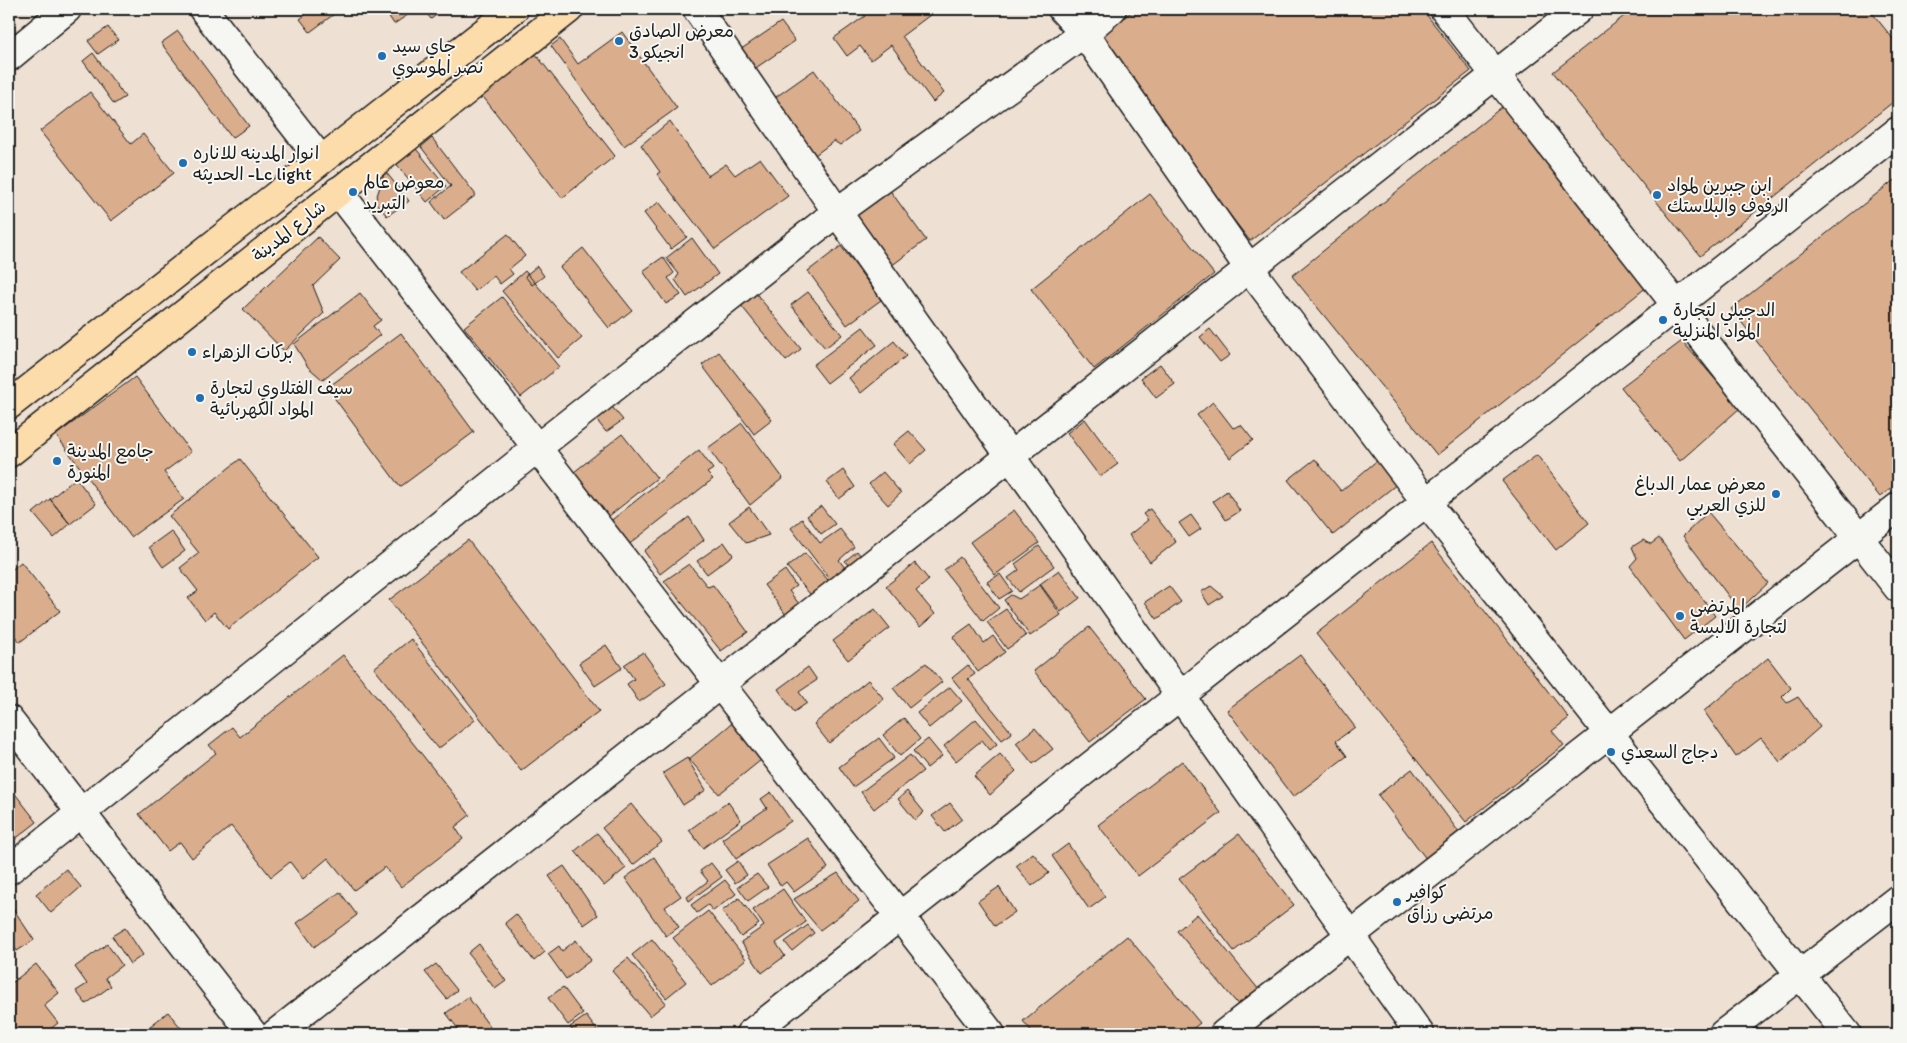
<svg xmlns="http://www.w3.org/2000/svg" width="1907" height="1043" viewBox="0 0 1907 1043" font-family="Itim,'Playpen Sans Arabic',sans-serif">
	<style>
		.building { fill: #daad8c; stroke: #1c1c1c }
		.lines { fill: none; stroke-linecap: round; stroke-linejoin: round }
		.minor-casing { stroke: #1c1c1c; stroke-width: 31 }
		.major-casing { stroke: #1c1c1c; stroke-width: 31 }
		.minor { stroke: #f6f6f2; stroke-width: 28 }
		.major { stroke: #fddcac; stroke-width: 28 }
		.poi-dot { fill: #1f6fb2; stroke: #f6f6f2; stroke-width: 2 }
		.labels { text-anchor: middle; stroke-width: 4; stroke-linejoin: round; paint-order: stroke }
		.poi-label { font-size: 18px; fill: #1c1c1c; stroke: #f6f6f2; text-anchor: start }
		.street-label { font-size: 18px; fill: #1c1c1c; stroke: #f6f6f2 }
	</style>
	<rect width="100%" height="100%" fill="#eee0d3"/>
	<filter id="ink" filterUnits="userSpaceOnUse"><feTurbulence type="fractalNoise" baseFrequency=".02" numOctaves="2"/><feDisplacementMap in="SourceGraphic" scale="10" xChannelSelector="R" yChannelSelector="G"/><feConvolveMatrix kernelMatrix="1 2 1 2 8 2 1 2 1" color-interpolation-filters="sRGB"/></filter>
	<g filter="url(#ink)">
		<path class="building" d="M313,9H341L310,32L300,19Z
			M384,9H406L409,14L394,24Z
			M423,9H444L431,19Z
			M830,9H844L835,15Z
			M860,9H931L934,12L902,36L944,93L933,102L891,45L871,60L860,46L847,56L834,38L865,16Z
			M1135,9H1422L1471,71L1250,241L1095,40Z
			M1633,9H1869L1898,45V98L1700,256L1553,72Z
			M781,22L795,41L747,74L734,54Z
			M108,27L118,40L98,54L88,41Z
			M178,31L249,126L232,138L161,43Z
			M622,32L677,108L624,146L551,46L560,39L578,64Z
			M531,48L615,156L562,198L477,89Z
			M93,53L125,97L114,104L83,61Z
			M814,70L859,131L840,145L834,141L815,155L773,99Z
			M90,92L131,144L143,134L174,173L111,221L40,131Z
			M1503,106L1648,286L1437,455L1292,276Z
			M670,121L708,176L726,164L735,175L760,158L788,196L715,249L657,174L660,172L641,145Z
			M432,138L476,195L444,220L431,202L451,186L421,147Z
			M413,145L446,186L427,202L394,161Z
			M385,171L409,201L387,216L375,202Z
			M1898,177V483L1880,497L1731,309Z
			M889,189L926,240L887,269L850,218Z
			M1150,194L1214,274L1094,369L1031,289Z
			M659,202L687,237L671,249L644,213Z
			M508,234L525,256L509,269L513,274L500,284L494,276L475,291L459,272Z
			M318,237L340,260L313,286L324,313L284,351L243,309Z
			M692,238L718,274L687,297L675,280L679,274L666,258Z
			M841,246L881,300L847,325L808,271Z
			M583,248L632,310L609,328L560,267Z
			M663,257L674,273L668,278L681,295L666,304L643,271Z
			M537,266L544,276L532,285L525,276Z
			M525,271L582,338L558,358L502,291Z
			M750,286L801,349L786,361L735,298Z
			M808,292L842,335L825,348L791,305Z
			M360,293L381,320L373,326L380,335L323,380L308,367L294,344Z
			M502,297L559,367L521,397L464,327Z
			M863,327L877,345L827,383L813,365Z
			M1210,329L1230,355L1220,362L1200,337Z
			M401,333L474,432L400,487L327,388Z
			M894,341L906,356L861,393L849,378Z
			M1682,341L1740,408L1680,461L1621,387Z
			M719,352L772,420L754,434L702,365Z
			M1160,364L1175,384L1156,398L1141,378Z
			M135,377L191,452L164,472L184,499L131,537L56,435Z
			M608,402L623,420L606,432L592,414Z
			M1213,402L1233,428L1241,425L1253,440L1230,458L1197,415Z
			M1085,419L1118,464L1100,477L1067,433Z
			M742,423L783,478L750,505L708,448Z
			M909,431L926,450L910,464L893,444Z
			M622,434L657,478L599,524L564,480Z
			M699,450L713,469L707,473L713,479L627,546L608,523Z
			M1537,455L1589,523L1556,550L1502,481Z
			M1380,458L1397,484L1333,535L1288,480L1315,459L1341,491Z
			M240,459L318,557L228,629L214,612L205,620L188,598L198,591L180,568L199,553L169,516Z
			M843,470L855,487L839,499L827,482Z
			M883,472L901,493L888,505L869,484Z
			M76,478L96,504L70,524L50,499Z
			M1227,491L1240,511L1226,520L1213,501Z
			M50,499L70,524L54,538L33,513Z
			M821,506L835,524L821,534L807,516Z
			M749,507L769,535L746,543L729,522Z
			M1150,509L1176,542L1150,562L1129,535L1148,520L1143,514Z
			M1014,510L1039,543L995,575L970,542Z
			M1708,512L1768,583L1739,610L1683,536Z
			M1191,515L1201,529L1189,537L1179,523Z
			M689,517L704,540L660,574L644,551Z
			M802,519L820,543L840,529L854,547L839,560L850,575L835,586L791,528Z
			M171,531L185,551L163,567L149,547Z
			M1659,538L1715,616L1684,640L1630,566L1637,558L1632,547L1643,540L1651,544Z
			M468,540L599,711L521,771L389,600Z
			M724,542L733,555L707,574L697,561Z
			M1431,543L1569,718L1552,731L1564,745L1466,822L1316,634Z
			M1039,546L1054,566L1019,592L1008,578L1019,570L1015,564Z
			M857,551L866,563L854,573L845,561Z
			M805,553L833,586L815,600L787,567Z
			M960,557L999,608L983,621L944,570Z
			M21,562L60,611L20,642L9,629V572Z
			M915,563L929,580L916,591L935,614L920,627L886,586Z
			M689,564L708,587L713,585L748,632L721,651L664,581Z
			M785,570L796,586L789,591L803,609L789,619L764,585Z
			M1059,570L1080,598L1061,612L1040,584Z
			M1000,574L1012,591L999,599L987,582Z
			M1040,585L1061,615L1030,636L1004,600L1011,595L1019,599Z
			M1169,586L1181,602L1157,619L1145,602Z
			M1211,586L1223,596L1209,605L1201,592Z
			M875,609L890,628L848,660L833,641Z
			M1006,609L1026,636L1007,649L987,622Z
			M971,624L984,643L993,636L1005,652L978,672L953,637Z
			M1089,627L1146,699L1090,742L1034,671Z
			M411,639L475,720L438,749L374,668Z
			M606,645L622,668L595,686L579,663Z
			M643,652L666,684L639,702L627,684L634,679L624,665Z
			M343,655L470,815L455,827L463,839L401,887L385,867L354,890L328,858L303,879L290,862L271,877L231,826L192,858L180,842L168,851L139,814L216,753L209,745L232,727L240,737Z
			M1300,655L1355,727L1336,741L1347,756L1293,797L1227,710Z
			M1768,658L1791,688L1782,697L1787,703L1798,697L1820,727L1780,762L1761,738L1736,757L1704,711Z
			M926,663L942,682L909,708L893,688Z
			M968,665L975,674L968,679L1012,733L1002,740L952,678Z
			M808,667L817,680L799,692L807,703L794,712L778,689Z
			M868,680L884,699L829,743L814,724Z
			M950,687L962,701L929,728L917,713Z
			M904,718L920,739L900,756L883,735Z
			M976,719L997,744L990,750L982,740L956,761L944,746Z
			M736,720L766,756L719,794L689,759Z
			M1035,728L1053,749L1033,764L1016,743Z
			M879,738L894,758L853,787L839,767Z
			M928,739L942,756L927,768L913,751Z
			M1000,754L1016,771L990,795L974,776Z
			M910,755L923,771L874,809L861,792Z
			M687,758L706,790L683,805L663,773Z
			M1182,761L1221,813L1138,876L1098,825Z
			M1412,769L1461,835L1427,860L1378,795Z
			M9,786L37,822L9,844Z
			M907,791L924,812L915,820L898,799Z
			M771,792L791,821L736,859L722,839L767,808L761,799Z
			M728,802L741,820L703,848L689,830Z
			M950,803L962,819L945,832L932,816Z
			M631,804L662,842L633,865L602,828Z
			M597,833L626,868L604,886L575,851Z
			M1239,834L1294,905L1234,951L1179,879Z
			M808,838L828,868L794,892L786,882L781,886L767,865Z
			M1068,844L1105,897L1089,909L1052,856Z
			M1033,853L1049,873L1032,886L1016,866Z
			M654,857L681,896L665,907L679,927L666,936L625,878Z
			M738,861L747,875L735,883L725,870Z
			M711,863L722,877L689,901L687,897L708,881L700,871Z
			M564,866L598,915L584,925L549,876Z
			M66,869L81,887L51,913L36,894Z
			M838,873L859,901L820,930L794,899Z
			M757,874L768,887L748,901L738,887Z
			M725,880L736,894L713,911L708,905L697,913L691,905Z
			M999,887L1015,912L995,926L978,901Z
			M783,889L806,922L776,943L785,956L762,973L741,942L764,926L753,910Z
			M340,892L357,915L314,947L297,923Z
			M739,898L759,924L741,937L722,911Z
			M12,907L34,940L17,951L9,939V910Z
			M708,911L746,959L712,986L673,938Z
			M516,914L545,952L534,961L505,923Z
			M1197,914L1260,991L1240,1007L1177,931Z
			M808,925L814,933L792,951L785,942Z
			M125,928L143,955L130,964L112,936Z
			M1127,936L1200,1023L1186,1034H1034L1023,1021Z
			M652,939L686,982L666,998L632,955Z
			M576,940L591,960L566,979L548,954L559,946L562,951Z
			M107,944L122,965L105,978L111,986L86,1004L76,991L87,984L75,967Z
			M479,944L506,981L495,989L468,953Z
			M628,958L666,1003L650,1016L612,971Z
			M36,964L59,993L44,1005L58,1023L44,1034H9V985Z
			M436,964L457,990L447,999L425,972Z
			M563,987L583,1014L568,1025L548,998Z
			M468,997L490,1027L481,1034H462L446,1013Z
			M168,1012L186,1034H140Z
			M586,1016L600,1034H575L570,1027Z"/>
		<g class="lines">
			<defs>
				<path id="minor" d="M203,9L321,160
					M697,9L837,212L1420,1034
					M1062,9L1084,33L1249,268L1426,502L1847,1034
					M1444,9L1898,588
					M9,57L67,9
					M338,191L991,1034
					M9,720L253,1034
					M9,870L537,448L837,212L1084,33L1112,9
					M275,1034L1579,9
					M750,1034L1898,131
					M1224,1034L1898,507
					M1723,1034L1898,899"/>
				<path id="major" d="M9,405L514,9
					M9,453L569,9"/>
			</defs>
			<use href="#minor" class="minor-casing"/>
			<use href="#major" class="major-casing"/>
			<use href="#minor" class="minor"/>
			<use href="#major" class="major"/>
		</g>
	</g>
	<g class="poi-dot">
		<circle cx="619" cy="41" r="5"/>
		<circle cx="382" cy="56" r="5"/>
		<circle cx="183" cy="163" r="5"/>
		<circle cx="353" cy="192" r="5"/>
		<circle cx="1657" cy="195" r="5"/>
		<circle cx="1663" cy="320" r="5"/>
		<circle cx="192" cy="352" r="5"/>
		<circle cx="200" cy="398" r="5"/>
		<circle cx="57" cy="461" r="5"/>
		<circle cx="1776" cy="494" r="5"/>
		<circle cx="1680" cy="616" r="5"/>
		<circle cx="1611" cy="752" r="5"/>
		<circle cx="1397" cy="902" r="5"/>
	</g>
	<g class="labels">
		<g class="poi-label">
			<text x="629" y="37">معرض الصادق<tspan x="629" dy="21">3 انجيكو</tspan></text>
			<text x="392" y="52">جاي سيد<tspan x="392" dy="21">نصر الموسوي</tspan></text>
			<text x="193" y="159">انوار المدينه للاناره<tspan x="193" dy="21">الحديثه -Lc light</tspan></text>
			<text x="363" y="188">معوض عالم<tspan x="363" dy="21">التبريد</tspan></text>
			<text x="1667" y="191">ابن جبرين لمواد<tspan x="1667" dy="21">الرفوف والبلاستك</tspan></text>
			<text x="1673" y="316">الدجيلي لتجارة<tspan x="1673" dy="21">المواد المنزلية</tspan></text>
			<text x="202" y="358">بركات الزهراء</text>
			<text x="210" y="394">سيف الفتلاوي لتجارة<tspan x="210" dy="21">المواد الكهربائية</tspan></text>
			<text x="67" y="457">جامع المدينة<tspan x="67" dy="21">المنورة</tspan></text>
			<text x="1766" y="490" text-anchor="end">معرض عمار الدباغ<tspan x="1766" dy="21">للزي العربي</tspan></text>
			<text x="1690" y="612">المرتضى<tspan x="1690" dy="21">لتجارة الالبسة</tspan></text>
			<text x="1621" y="758">دجاج السعدي</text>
			<text x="1407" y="898">كوافير<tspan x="1407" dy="21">مرتضى رزاق</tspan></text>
		</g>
		<g class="street-label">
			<text transform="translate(289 231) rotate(-38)" y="6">شارع المدينة</text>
		</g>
	</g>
	<rect width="1907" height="1043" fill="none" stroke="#f6f6f2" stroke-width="30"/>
	<rect x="15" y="15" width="1877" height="1013" fill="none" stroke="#1c1c1c" stroke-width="2" filter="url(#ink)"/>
</svg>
